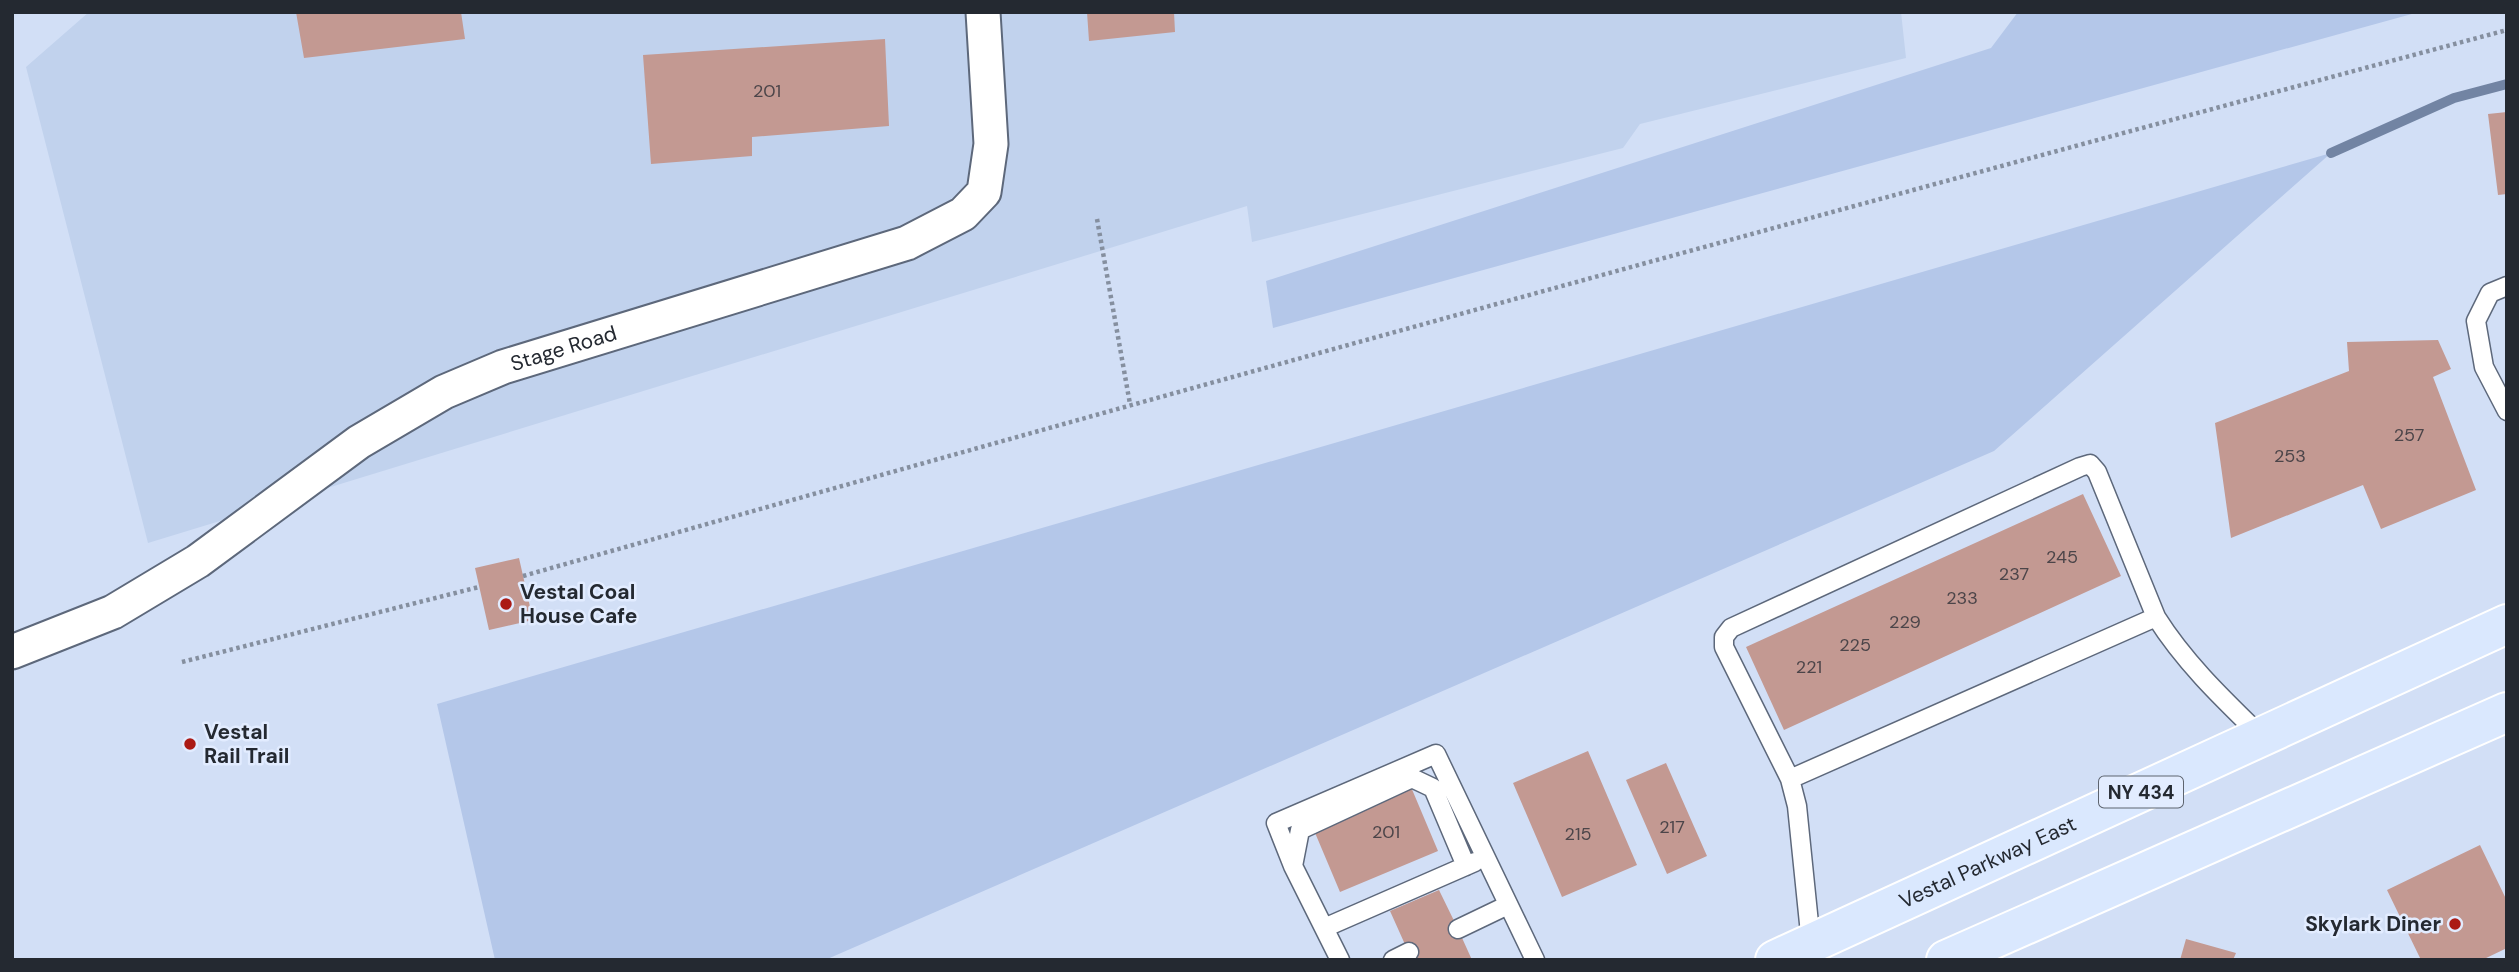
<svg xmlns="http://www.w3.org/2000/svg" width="2519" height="972" viewBox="0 0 2519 972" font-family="'DM Sans',sans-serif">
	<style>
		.built { fill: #c1d2ed }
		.green { fill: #b4c7e9 }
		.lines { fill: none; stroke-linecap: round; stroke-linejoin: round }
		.stream { stroke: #7284a3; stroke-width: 10 }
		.building { fill: #c39992 }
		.service-casing { stroke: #5d687b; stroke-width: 21 }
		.minor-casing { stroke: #5d687b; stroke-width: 37 }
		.primary-casing { stroke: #fff; stroke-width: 42 }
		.path { stroke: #858f9f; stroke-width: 4.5; stroke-dasharray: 3.5 3.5; stroke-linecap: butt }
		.service { stroke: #fff; stroke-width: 18 }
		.minor { stroke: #fff; stroke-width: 33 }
		.primary { stroke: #dae8fe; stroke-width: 38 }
		.poi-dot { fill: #ab1a15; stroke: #e2ecff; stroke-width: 2.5 }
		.labels { text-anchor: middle; stroke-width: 5; stroke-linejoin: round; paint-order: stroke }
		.number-label { font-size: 18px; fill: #4c4549 }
		.shield { fill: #e2ecff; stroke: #5d646f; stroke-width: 2 }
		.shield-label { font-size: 19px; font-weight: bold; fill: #242931 }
		.street-label { font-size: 21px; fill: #242931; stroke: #e2ecff }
		.poi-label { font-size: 21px; font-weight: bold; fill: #242931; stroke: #e2ecff; text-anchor: start }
	</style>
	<rect width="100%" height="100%" fill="#d2dff6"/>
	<path class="built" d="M89,12H1901L1906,58L1640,124L1623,148L1252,242L1247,206L148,543L26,67Z"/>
	<path class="green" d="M2018,12H2419L1273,328L1266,281L1991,48Z
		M2331,153L1994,451L825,960H495L437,704Z"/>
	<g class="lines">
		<path class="stream" d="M2331,153L2454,98L2507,84"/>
	</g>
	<path class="building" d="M296,12H461L465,39L304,58Z
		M1087,12H1174L1175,32L1089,41Z
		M885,39L889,126L752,137V156L651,164L643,55Z
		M2507,112V194L2498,195L2488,114Z
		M2438,340L2451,369L2433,377L2476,490L2381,529L2363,485L2231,538L2215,423L2349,371L2347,342Z
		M2083,494L2121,576L1784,730L1746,647Z
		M519,558L533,620L489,630L475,568Z
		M1588,751L1637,865L1562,897L1513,783Z
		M1666,763L1707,856L1667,874L1626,780Z
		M1411,787L1438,851L1340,892L1313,828Z
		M2480,845L2507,901V948L2482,960H2421L2387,890Z
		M1439,890L1458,929L1472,960H1412L1390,911Z
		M2186,939L2236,953L2233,960H2180Z"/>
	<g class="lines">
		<defs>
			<path id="service" d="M2507,286L2490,293L2476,321L2484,367L2507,411
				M2156,617C2185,663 2223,699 2262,737
				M1790,779L2156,617L2097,472L2090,464L2080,467L1731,628L1724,637V647L1790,779L1797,806L1811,943
				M1293,866L1300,830L1412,778L1433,788L1466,866
				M1324,928L1475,862
				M1458,929L1508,905
				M1340,960L1293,866L1276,823L1436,754L1535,960
				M1393,960L1409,952"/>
			<g id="minor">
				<path id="s1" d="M12,652L113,612L198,561L359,442L444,392L503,367L907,243L963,214L984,192L991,144L983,12"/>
			</g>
			<g id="primary">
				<path id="s2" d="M1775,960L2507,624"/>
				<path d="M1946,960L2507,712"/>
			</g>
		</defs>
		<use href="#service" class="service-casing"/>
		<use href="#minor" class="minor-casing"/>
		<use href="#primary" class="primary-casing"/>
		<path class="path" d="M1097,219L1130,404
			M523,576C1183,389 1844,207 2507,30
			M182,662L479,587"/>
		<use href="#service" class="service"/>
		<use href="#minor" class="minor"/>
		<use href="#primary" class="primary"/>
	</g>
	<g class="poi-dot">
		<circle cx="506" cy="604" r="7"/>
		<circle cx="190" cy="744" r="7"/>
		<circle cx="2455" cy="924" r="7"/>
	</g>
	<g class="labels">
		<g class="number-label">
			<text x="767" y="97">201</text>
			<text x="2409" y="441">257</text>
			<text x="2290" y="462">253</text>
			<text x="2062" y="563">245</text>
			<text x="2014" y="580">237</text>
			<text x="1962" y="604">233</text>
			<text x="1905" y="628">229</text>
			<text x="1855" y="651">225</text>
			<text x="1809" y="673">221</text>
			<text x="1672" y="833">217</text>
			<text x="1386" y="838">201</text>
			<text x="1578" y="840">215</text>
		</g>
		<rect class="shield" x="2099" y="776.5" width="84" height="31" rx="5"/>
		<g class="shield-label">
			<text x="2141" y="799">NY 434</text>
		</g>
		<g class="street-label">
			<text dy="7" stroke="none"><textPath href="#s1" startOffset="634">Stage Road</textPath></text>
			<text dy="7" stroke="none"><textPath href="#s2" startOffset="234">Vestal Parkway East</textPath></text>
		</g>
		<g class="poi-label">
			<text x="520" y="599">Vestal Coal<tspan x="520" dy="24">House Cafe</tspan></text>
			<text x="204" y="739">Vestal<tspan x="204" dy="24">Rail Trail</tspan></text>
			<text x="2441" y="931" text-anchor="end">Skylark Diner</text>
		</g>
	</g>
	<rect width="2519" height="972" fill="none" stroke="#242931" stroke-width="28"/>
</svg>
